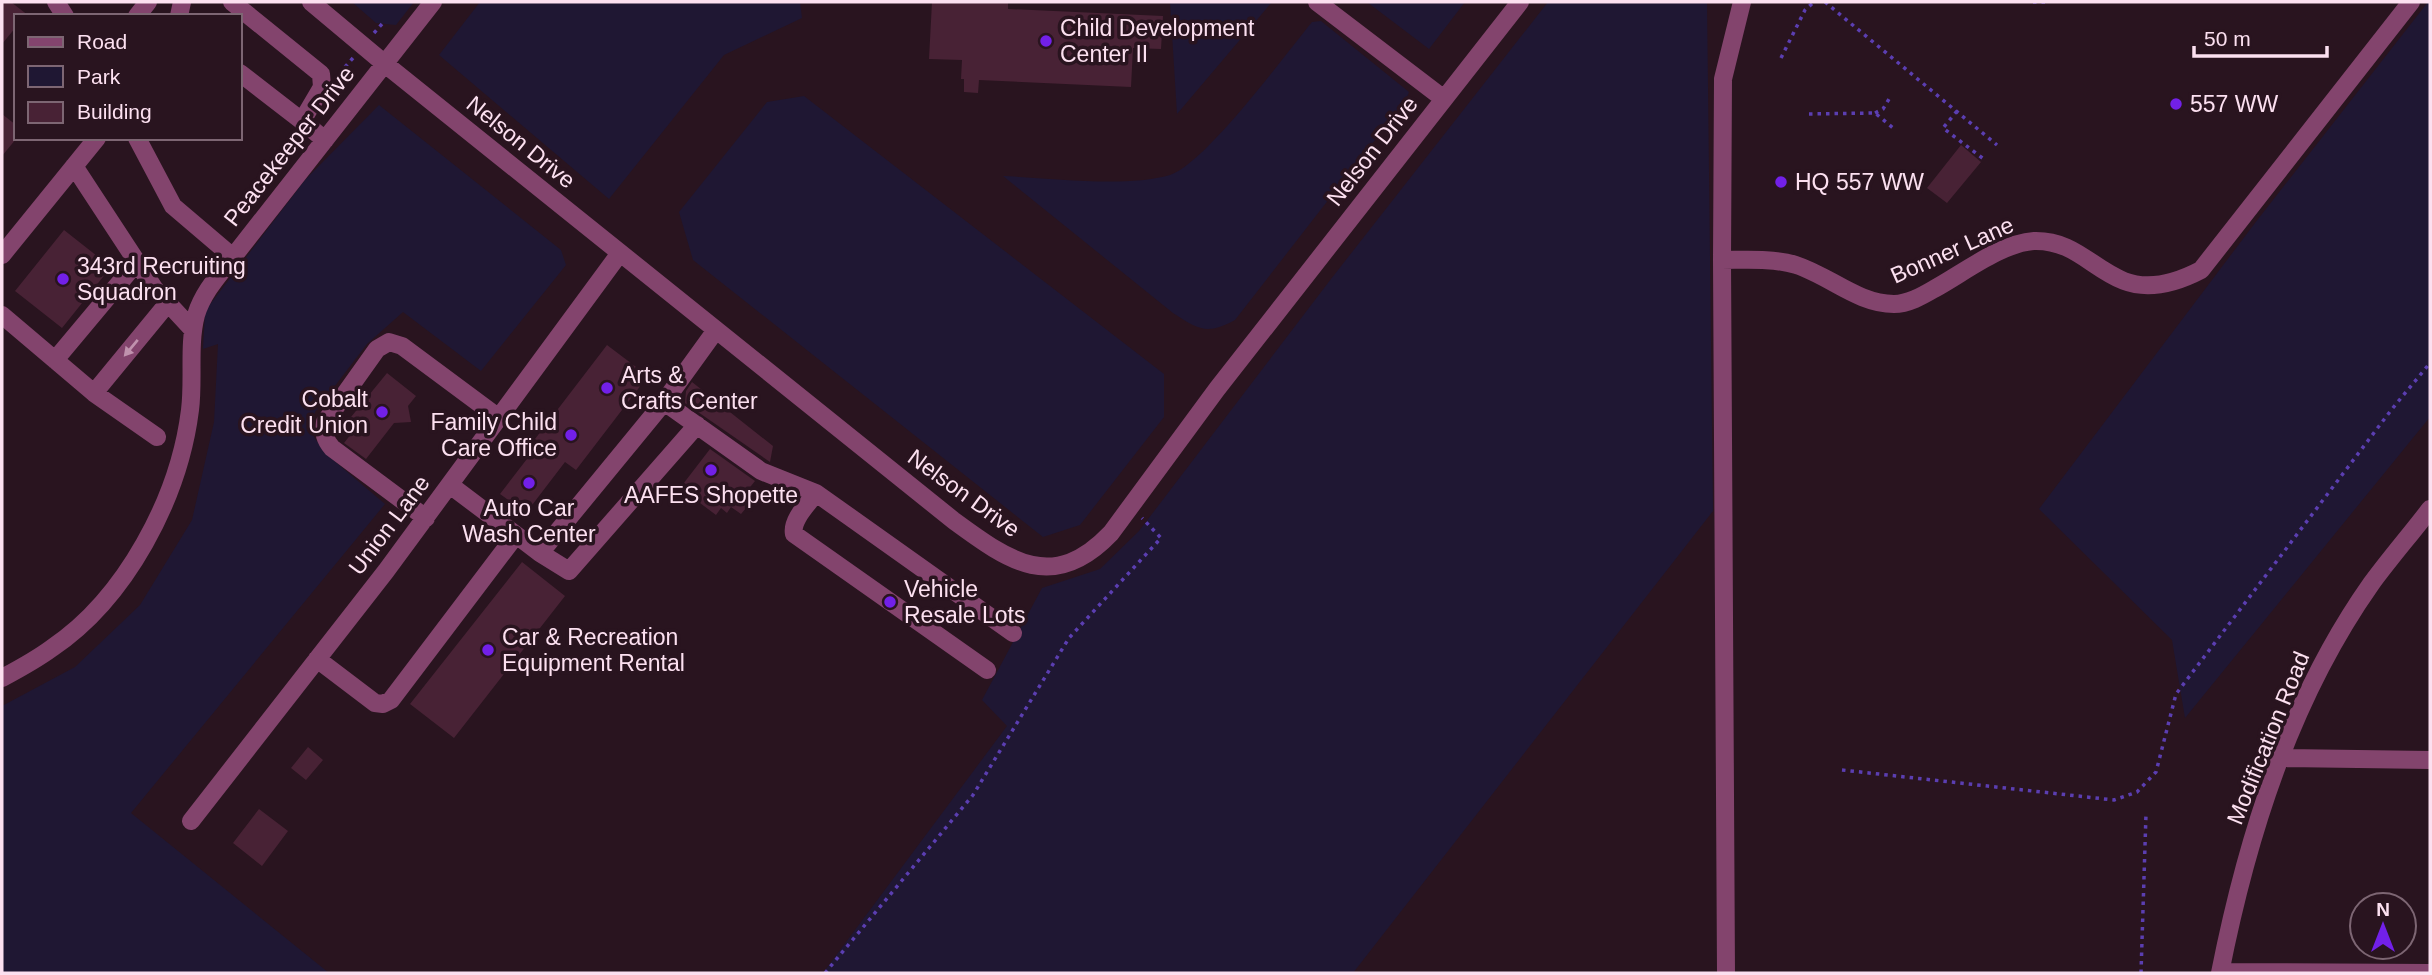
<svg xmlns="http://www.w3.org/2000/svg" width="2432" height="975" viewBox="0 0 2432 975" font-family="Arial,sans-serif">
	<style>
		.green { fill: #1f1733 }
		.building { fill: #482235 }
		.lines { fill: none; stroke-linecap: round; stroke-linejoin: round }
		.path { stroke: #5b3eb1; stroke-width: 3.5; stroke-dasharray: 3.5 5; stroke-linecap: butt }
		.minor { stroke: #83446d; stroke-width: 18 }
		.oneway { fill: #c092ae }
		.poi-dot { fill: #7220e8; stroke: #29141f; stroke-width: 2.5 }
		.labels { text-anchor: middle; stroke-width: 7; stroke-linejoin: round; paint-order: stroke }
		.poi-label { font-size: 23px; fill: #fce0f0; stroke: #29141f; text-anchor: start }
		.street-label { font-size: 23px; fill: #fce0f0; stroke: #29141f }
	</style>
	<rect width="100%" height="100%" fill="#29141f"/>
	<path class="green" d="M352,2H414L396,25L376,23Z
		M480,2H800L802,18L724,55L609,199L439,55Z
		M1170,2H1272L1177,114Z
		M1367,2H1465L1429,49Z
		M1548,2H1707L1713,511L1353,973H823L1007,726L982,700L1042,588L1100,569L1139,531L1331,279Z
		M2428,2H2430V417L2185,718L2172,640L2039,509L2255,223Z
		M1321,21L1409,92L1406,100L1235,320C1207,335 1199,330 1173,313L1003,176C1050,178 1126,188 1170,175C1205,164 1285,55 1312,22Z
		M804,96L1164,374V417L1080,525L1043,537L693,260L679,212L767,102Z
		M379,105L561,250L566,265L481,371L403,312L367,344L315,412L314,437L325,453L385,504L131,813L329,973H2V706L75,667L140,605L192,520L214,422L218,344L203,349L205,311L305,180Z"/>
	<path class="building" d="M2,2H11L29,16H16V27L2,44Z
		M932,2H1008V9L1163,16L1161,49L1133,48L1131,87L979,80L978,93L964,92V79H961L962,60L929,59Z
		M2,114L16,125V139L2,156Z
		M1961,145L1981,162L1947,203L1927,188Z
		M64,230L111,267L62,328L15,291Z
		M607,345L648,376L576,470L565,462L526,513L500,494L540,442L535,439Z
		M387,373L416,396L408,406L411,422L394,423L366,459L344,443L359,424L351,417Z
		M692,382L773,446L770,462L685,403L686,391Z
		M710,449L755,481L743,496L751,502L741,514L731,507L727,513L721,508L716,515L680,488Z
		M522,562L565,596L454,738L410,704Z
		M308,747L323,760L306,780L291,768Z
		M259,809L288,831L262,866L233,843Z"/>
	<g class="lines">
		<path class="path" d="M1825,2L1997,145
			M2033,2H2049
			M374,33L382,24
			M1781,58L1805,10L1814,2
			M345,67L353,58
			M1957,111L1943,128L1985,160
			M1875,113L1883,109L1889,99
			M1809,114L1875,113L1893,128
			M1842,770L2114,800L2137,792L2156,772L2176,694L2392,409L2430,363
			M825,973L973,795L1069,638L1161,538L1142,518
			M2141,973L2146,814"/>
		<path class="minor" d="M56,2L65,16
			M232,2L321,74L322,87L302,121L325,140
			M311,2L385,64L953,520C1009,561 1053,594 1111,533L1217,389L1520,2
			M1317,2L1444,99
			M1742,2L1723,79L1722,260C1746,260 1773,258 1796,265C1830,276 1858,304 1894,304C1908,304 1922,296 1934,289C1962,274 2001,243 2034,241C2074,240 2091,268 2124,281C2150,291 2178,282 2201,270L2411,2
			M137,16L148,2
			M179,16L182,2
			M240,73L302,121
			M137,138L173,206L233,257
			M74,166L154,288L193,330
			M2,255L97,138
			M1722,260L1726,973
			M2,315L94,393L157,437
			M55,360L137,262
			M94,393L168,303
			M664,402L761,471L816,493L1013,633
			M450,485L540,553L569,571L697,425
			M816,493C808,504 791,520 794,534L987,670
			M426,518L332,448C325,440 323,433 325,422L377,349L389,342L402,346L499,418
			M540,553L664,402L716,330
			M317,659L375,703L383,704L391,700L516,535
			M2,678C19,669 37,659 52,648C126,598 179,498 190,410C194,379 188,345 196,315C203,292 219,275 233,257L433,2
			M2281,758L2430,760
			M191,821L386,571L620,253
			M2221,972L2430,973
			M2220,973C2247,837 2290,699 2371,584C2390,558 2411,534 2430,509"/>
	</g>
	<defs><path id="oneway-solid" d="M-6-.8H1V-3.2L6.5 0L1 3.2V.8H-6Z" transform="scale(1.75)"/></defs>
	<use class="oneway" href="#oneway-solid" transform="translate(131 348) rotate(130)"/>
	<g class="poi-dot">
		<circle cx="1046" cy="41" r="7"/>
		<circle cx="2176" cy="104" r="7"/>
		<circle cx="1781" cy="182" r="7"/>
		<circle cx="63" cy="279" r="7"/>
		<circle cx="607" cy="388" r="7"/>
		<circle cx="382" cy="412" r="7"/>
		<circle cx="571" cy="435" r="7"/>
		<circle cx="711" cy="470" r="7"/>
		<circle cx="529" cy="483" r="7"/>
		<circle cx="890" cy="602" r="7"/>
		<circle cx="488" cy="650" r="7"/>
	</g>
	<g class="labels">
		<g class="poi-label">
			<text x="1060" y="36">Child Development<tspan x="1060" dy="26">Center II</tspan></text>
			<text x="2190" y="112">557 WW</text>
			<text x="1795" y="190">HQ 557 WW</text>
			<text x="77" y="274">343rd Recruiting<tspan x="77" dy="26">Squadron</tspan></text>
			<text x="621" y="383">Arts &amp;<tspan x="621" dy="26">Crafts Center</tspan></text>
			<text x="368" y="407" text-anchor="end">Cobalt<tspan x="368" dy="26">Credit Union</tspan></text>
			<text x="557" y="430" text-anchor="end">Family Child<tspan x="557" dy="26">Care Office</tspan></text>
			<text x="711" y="503" text-anchor="middle">AAFES Shopette</text>
			<text x="529" y="516" text-anchor="middle">Auto Car<tspan x="529" dy="26">Wash Center</tspan></text>
			<text x="904" y="597">Vehicle<tspan x="904" dy="26">Resale Lots</tspan></text>
			<text x="502" y="645">Car &amp; Recreation<tspan x="502" dy="26">Equipment Rental</tspan></text>
		</g>
		<g class="street-label">
			<text transform="translate(521 142) rotate(39)" y="8">Nelson Drive</text>
			<text transform="translate(289 146) rotate(-52)" y="8">Peacekeeper Drive</text>
			<text transform="translate(1372 151) rotate(-52)" y="8">Nelson Drive</text>
			<text transform="translate(1952 250) rotate(-24)" y="8">Bonner Lane</text>
			<text transform="translate(964 493) rotate(36)" y="8">Nelson Drive</text>
			<text transform="translate(389 525) rotate(-53)" y="8">Union Lane</text>
			<text transform="translate(2268 738) rotate(-68)" y="8">Modification Road</text>
		</g>
	</g>
	<rect width="2432" height="975" fill="none" stroke="#fce0f0" stroke-width="7"/>
	<rect x="14" y="14" width="228" height="126" fill="#29141f" stroke="#7d6673" stroke-width="2"/>
	<rect x="28" y="37" width="35" height="10" fill="#83446d" stroke="#7d6673" stroke-width="2"/>
	<text x="77" y="49" font-size="21" fill="#fce0f0">Road</text>
	<rect x="28" y="66" width="35" height="21" fill="#1f1733" stroke="#7d6673" stroke-width="2"/>
	<text x="77" y="84" font-size="21" fill="#fce0f0">Park</text>
	<rect x="28" y="102" width="35" height="21" fill="#482235" stroke="#7d6673" stroke-width="2"/>
	<text x="77" y="119" font-size="21" fill="#fce0f0">Building</text>
	<g transform="translate(2383 926)"><circle r="33" fill="#29141f" stroke="#7d6673" stroke-width="2"/>
	<path d="M0-5L12 26L0 18L-12 26Z" fill="#7220e8"/>
	<text y="-10" font-size="19" font-weight="bold" text-anchor="middle" fill="#fce0f0">N</text>
	</g>
	<path d="M2194 46v10h133v-10" fill="none" stroke="#fce0f0" stroke-width="3.5"/>
	<text x="2204" y="46" font-size="21" fill="#fce0f0" stroke="#29141f" stroke-width="5" paint-order="stroke">50 m</text>
</svg>
